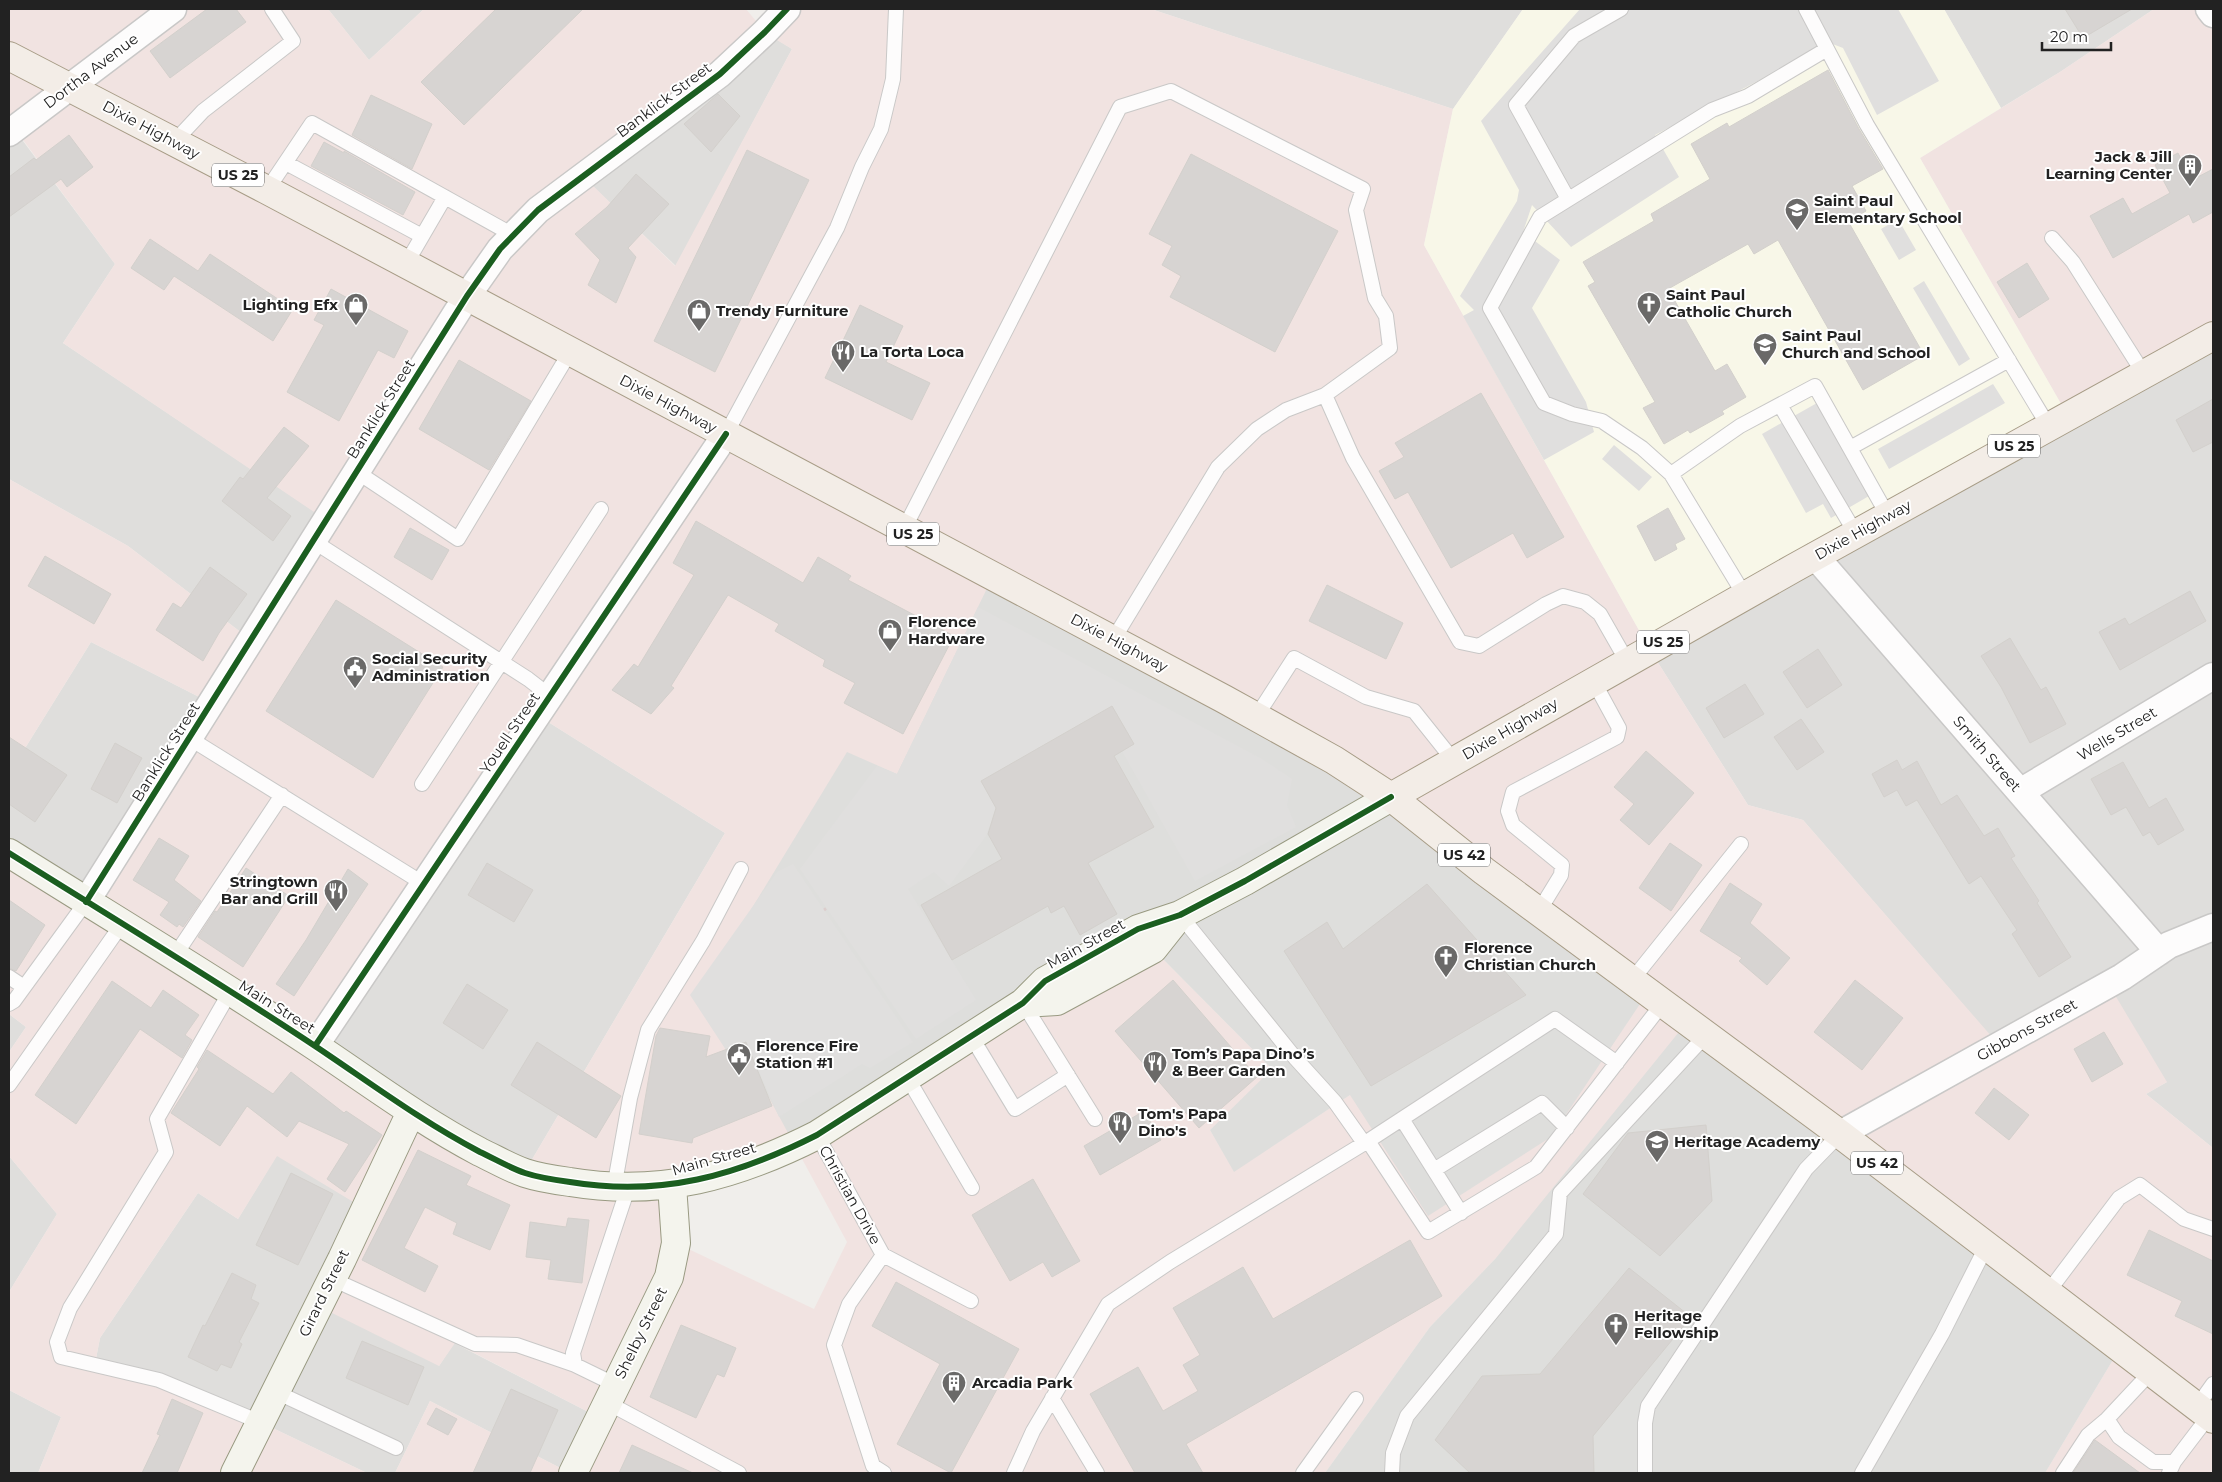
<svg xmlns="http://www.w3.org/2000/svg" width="2222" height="1482" viewBox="0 0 2222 1482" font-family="Montserrat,sans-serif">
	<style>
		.residential { fill: #dfdedc }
		.commercial { fill: #f1e3e1; fill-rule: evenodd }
		.education { fill: #f8f7e8 }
		.religious { fill: #dededc }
		.parking { fill: #e0dfde }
		.building { fill: #d7d4d2; stroke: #d3d0cc }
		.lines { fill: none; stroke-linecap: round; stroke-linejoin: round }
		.lane-casing { stroke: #c9c8c7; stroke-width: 16 }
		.street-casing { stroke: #c9c8c7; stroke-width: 29 }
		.secondary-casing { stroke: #999a82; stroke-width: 30 }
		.primary-casing { stroke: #a79c86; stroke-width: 30 }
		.path { stroke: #dccecd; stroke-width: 3; stroke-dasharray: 2.5 2.5; stroke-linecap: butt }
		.lane { stroke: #fdfcfc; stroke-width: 14 }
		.street { stroke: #fdfcfc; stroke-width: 26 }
		.secondary { stroke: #f4f4ed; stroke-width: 28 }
		.primary { stroke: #f3ede7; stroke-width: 28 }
		.cycleway-casing { stroke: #fff; stroke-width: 9 }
		.cycleway { stroke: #1b5e20; stroke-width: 6 }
		.labels { text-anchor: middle; stroke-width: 4; stroke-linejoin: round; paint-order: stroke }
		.shield { fill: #fff; stroke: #646464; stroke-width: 1 }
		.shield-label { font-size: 14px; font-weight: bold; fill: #222 }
		.street-label { font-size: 15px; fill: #222; stroke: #fff }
		.poi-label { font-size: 15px; font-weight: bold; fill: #222; stroke: #fff; text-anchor: start }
	</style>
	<rect width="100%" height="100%" fill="#f0eeeb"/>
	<path class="residential" d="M328,9H424L369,60Z
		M1151,9H1523L1453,109Z
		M1944,9H2154L2060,72L2001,108Z
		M765,32L792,49L676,266L582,176Z
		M14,129L115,264L63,343L327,520L251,640L128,546L9,479V133Z
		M2213,336V1148L2146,1094L2167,1082L1999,1046L1803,820L1748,805L1650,650Z
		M91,642L211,703L86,902L9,853V774Z
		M537,715L725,833L524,1173L315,1046Z
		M9,1014L26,1027L9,1052Z
		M277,1155L366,1209L439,1366L454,1343L600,1418L570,1473L430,1401L395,1473H367L260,1422L95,1364L100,1338L198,1193L238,1219Z
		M9,1156L57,1214L9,1292Z
		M9,1390L61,1417L38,1473H9Z"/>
	<path class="commercial" d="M9,9H328L369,60L424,9H746L765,32L787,9H1151L1453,109L1424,245L1650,650L1748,805L1803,820L1999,1045L2109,985L2167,1082L2146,1094L2213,1148V1473H2045L2120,1348L1496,1258L1430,1327L1325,1473H573L600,1418L455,1343L439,1366L318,1306L365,1209L277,1156L238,1219L198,1193L100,1338L95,1364L260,1422L367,1473H38L61,1417L9,1390V1292L57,1214L9,1156V1052L26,1027L9,1014V853L86,901L211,703L91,642L9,774V479L128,546L251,640L326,520L63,343L115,264L15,129L9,133ZM765,33L792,49L675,266L583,176ZM537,715L725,833L524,1173L315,1046ZM847,753L897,774L1551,1137L1350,1095L1234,1171L1210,1130L1273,1070L1153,949L1023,1003ZM795,1146L847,1242L814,1309L676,1243L673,1185Z
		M2154,9H2209L2213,14V336L2068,416L1920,158L2060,72Z
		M430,1401L570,1473H395Z"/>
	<path class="education" d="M1523,9H1944L2001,108L1920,158L2068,416L1650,650L1424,245L1453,109Z"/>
	<path class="religious" d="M993,576L1224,699L1648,992L1551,1137L1428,1216L1350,1095L1234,1172L1210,1130L1272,1069L1153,949L1023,1003L795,1146L707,982L847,752L897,774Z
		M1687,1022L2120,1348L2045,1473H1325L1430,1327L1496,1258Z"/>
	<path class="parking" d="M1580,9H1898L1939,81L1877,115L1843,48L1830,43L1655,135L1679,177L1571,247L1532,205L1523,232L1560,260L1532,308L1586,402L1594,432L1544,460L1463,316L1474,310L1460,296L1517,201L1519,190L1481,121Z
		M1898,219L1916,250L1899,260L1881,229Z
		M1924,281L1970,359L1959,366L1913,288Z
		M1993,384L2005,403L1889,469L1878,449Z
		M1817,403L1869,496L1831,518L1823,504L1806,513L1762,434Z
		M1614,445L1652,477L1639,491L1602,459Z
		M978,607L1262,759L1292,779L1287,805L1296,827L1195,881L1122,751L1134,744L1112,706L981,781L996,808L986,836L949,886L934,872L908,889L976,1000L916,1039L800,869L877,766L897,774Z
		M793,864L913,1042L870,1068L862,1064L779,1117L746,1042L726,1050L690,995L777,872Z"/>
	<path class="building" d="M207,9H236L246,22L170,78L150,51Z
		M496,9H583L464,125L421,82Z
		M2065,9H2132L2083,38Z
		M1828,70L1859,129L1883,169L1852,186L1866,211L1848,221L1924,355L1863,390L1778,240L1754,254L1748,244L1668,289L1715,371L1727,364L1746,397L1722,411L1724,414L1690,433L1688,430L1664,444L1643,408L1655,402L1588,286L1595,282L1583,262L1654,221L1651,214L1710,179L1691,144L1727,123L1729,127Z
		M718,94L740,116L711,152L684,124Z
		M371,95L432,124L412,169L352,135Z
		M69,135L93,167L67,187L61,179L9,217V177L34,158L36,160Z
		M324,142L344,153V151L415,192L403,215L311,166Z
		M747,150L809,180L715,372L654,341Z
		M2178,153L2192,180L2213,169V212L2193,223L2189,214L2113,258L2090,216L2123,198L2132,214L2170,193L2155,165Z
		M1191,154L1338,231L1275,352L1170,297L1181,276L1162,265L1172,246L1149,234Z
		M636,174L669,204L628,248L636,257L616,303L588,285L600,260L575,234L607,207Z
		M150,239L198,271L210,254L293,309L273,341L174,276L164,290L131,268Z
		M2027,263L2049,299L2019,318L1997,282Z
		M331,289L408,331L394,358L378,350L339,421L287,392L324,325L314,320Z
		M860,305L903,326L886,362L930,383L912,420L825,378Z
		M459,360L531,401L489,470L419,429Z
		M1481,393L1564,537L1527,558L1513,533L1451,568L1408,492L1395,499L1379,471L1404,457L1395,443Z
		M2213,399V442L2193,452L2176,420Z
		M284,427L309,446L267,498L291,516L273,541L222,501L240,477L243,479Z
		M1668,508L1685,539L1675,544L1677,549L1655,561L1637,526Z
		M696,521L803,583L818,557L851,576L848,580L954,636L903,734L844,703L855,683L823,666L825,660L775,631L779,624L728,595L671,686L674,688L651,714L612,690L634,664L638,667L694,575L673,563Z
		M410,528L449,550L432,580L394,557Z
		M45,556L111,594L94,624L28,586Z
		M210,567L247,594L219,633L203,661L156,630L173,603L181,608Z
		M1327,585L1403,623L1386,659L1309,621Z
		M2190,591L2206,621L2120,670L2099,632L2125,618L2129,625Z
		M336,600L443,667L373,778L266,711Z
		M2010,638L2041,690L2046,687L2066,724L2030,743L2001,687L1981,656Z
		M1818,649L1842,685L1807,708L1783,672Z
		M1745,684L1764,714L1724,738L1706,708Z
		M1112,706L1134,744L1114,756L1154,827L1088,863L1117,914L1080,935L1064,906L1051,913L1048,906L952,960L921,905L1002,859L988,834L996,808L981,781Z
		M1801,719L1824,752L1797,770L1774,737Z
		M9,737L67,775L35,822L9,804Z
		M115,743L142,758L117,803L91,789Z
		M1646,751L1694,793L1649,845L1620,820L1634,804L1614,787Z
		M1897,760L1902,770L1917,761L1941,805L1957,795L1984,836L1998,828L2015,856L2011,858L2039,901L2037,903L2071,957L2039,977L2012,934L2017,930L1981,876L1969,884L1917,800L1906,806L1897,790L1884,797L1872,774Z
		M2123,762L2149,808L2166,798L2184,830L2158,845L2150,832L2143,836L2126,807L2111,815L2091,779Z
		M159,838L189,856L174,880L201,901L183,927L179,924L177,927L160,915L169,902L133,880Z
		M1670,843L1702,865L1671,911L1639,888Z
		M487,863L533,890L514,922L468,895Z
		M246,868L289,896L243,967L198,937L215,911L217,912Z
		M348,869L368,884L294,996L276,984L306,940Z
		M1730,883L1762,904L1750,923L1790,958L1767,985L1739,961L1742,958L1700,931Z
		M1427,884L1526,995L1371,1086L1284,951L1327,922L1343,949Z
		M9,900L45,925L16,971L9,968Z
		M1173,980L1257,1077L1199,1128L1115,1031Z
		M1855,980L1903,1018L1862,1070L1814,1032Z
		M112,981L151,1008L163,990L199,1015L185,1035L192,1040L182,1058L140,1029L76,1124L35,1095Z
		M467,984L508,1010L483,1049L443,1023Z
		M660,1028L710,1036L706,1057L746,1042L772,1106L693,1138L692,1143L639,1134L656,1036Z
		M2104,1032L2123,1064L2092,1082L2074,1049Z
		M537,1042L621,1096L596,1138L511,1085Z
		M207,1050L273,1094L291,1072L344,1113L346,1111L382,1135L345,1192L327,1179L349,1144L299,1121L287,1137L247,1106L220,1146L171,1113L199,1069L197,1067Z
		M1994,1088L2029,1115L2009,1140L1975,1113Z
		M1144,1111L1161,1140L1100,1175L1084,1146Z
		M1706,1125L1712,1201L1660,1256L1583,1194L1628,1133Z
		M418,1150L471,1176L466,1185L510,1205L490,1250L453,1234L457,1223L425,1207L404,1248L438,1266L425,1292L362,1260Z
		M291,1173L333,1194L298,1265L256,1245Z
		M1033,1179L1080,1261L1052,1277L1043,1262L1010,1281L972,1215Z
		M568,1218L589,1220L582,1283L548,1279L551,1260L526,1257L530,1222L566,1227Z
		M2149,1230L2213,1261V1334L2175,1316L2182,1301L2127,1275Z
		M1410,1240L1442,1296L1186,1444L1203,1473H1135L1090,1394L1138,1367L1163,1411L1198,1391L1183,1365L1200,1355L1173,1308L1243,1267L1273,1319Z
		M1629,1268L1691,1317L1593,1436L1594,1473H1470L1435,1440L1482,1376L1540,1374Z
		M232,1273L256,1285L251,1299L259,1303L239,1342L242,1344L231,1368L221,1364L217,1371L188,1357L203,1325L205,1326Z
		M896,1282L1019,1349L951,1473L897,1444L940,1364L872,1326Z
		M681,1325L736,1348L724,1377L717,1374L696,1418L650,1397Z
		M362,1341L424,1367L408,1405L346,1378Z
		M511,1389L558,1410L530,1473H473Z
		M172,1399L203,1413L177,1473H142L160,1435L157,1434Z
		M436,1408L457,1419L448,1435L427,1424Z
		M2095,1440L2140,1473H2073Z
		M632,1445L693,1473H619Z"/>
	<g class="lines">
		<defs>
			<path id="lane" d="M1806,9L1867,125L2049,427
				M174,142L203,111L293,41L272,9
				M286,163L422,236
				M267,190L312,123L513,235
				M1568,199L1516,105L1574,36L1621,9
				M2052,238L2073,262L2144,374
				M406,264L445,197
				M1325,395L1353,458L1460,642L1479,646L1546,604L1563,596L1585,602L1600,614L1628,663
				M1780,405L1856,534
				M726,434L837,228L862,167L881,129L893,79L896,9
				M1850,448L2009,360
				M357,472L458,539L570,352
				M1671,474L1740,426L1815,386L1888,516
				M904,529L1120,107L1171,91L1363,189L1356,210L1375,298L1386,316L1390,348L1325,395L1286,410L1257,429L1218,467L1113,640
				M313,541L528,679L550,696
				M1745,596L1671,474L1642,448L1602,421L1572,414L1544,403L1490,308L1540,217L1712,110L1748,96L1827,49
				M1256,717L1294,658L1366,697L1414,711L1454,761
				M189,738L424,884
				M422,784L601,509
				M1539,911L1561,875L1562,865L1513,825L1508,811L1513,792L1617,737L1619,728L1594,682
				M1180,915L1296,1059L1335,1102L1364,1143
				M174,957L282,795
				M9,977L24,987
				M1632,980L1741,844
				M230,992L157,1119L166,1152L70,1308L57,1342L61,1357L159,1380L260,1422
				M1023,1003L1095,1119
				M9,1004L14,1001L86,902
				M971,1036L1015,1109L1068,1075
				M907,1077L972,1188
				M9,1085L122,924
				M1402,1119L1461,1213
				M817,1135L883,1255
				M1368,1141L1555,1019L1617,1063
				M1434,1170L1542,1103L1567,1128
				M614,1188L630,1098L648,1030L703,941L741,869
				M883,1255L849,1304L834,1345L873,1466L884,1473
				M883,1255L971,1301
				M332,1279L475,1344L517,1345L575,1365
				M2048,1292L2119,1198L2140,1185L2184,1219L2213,1229
				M616,1385L575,1365L573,1353L628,1188
				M276,1392L396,1448
				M1052,1398L1097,1473
				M608,1403L739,1473
				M2198,1405L2213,1384
				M2107,1419L2119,1437L2153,1462H2174
				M1014,1473L1033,1431L1108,1304L1170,1262L1368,1141L1428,1232L1536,1167L1663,1003
				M1303,1473L1356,1399
				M1392,1473L1393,1453L1407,1416L1556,1234L1560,1193L1706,1035
				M1645,1473V1423L1648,1406L1806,1169L1840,1134
				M1862,1473L1942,1334L1986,1247
				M2063,1473L2088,1435L2107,1419L2151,1372
				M2169,1473L2174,1462L2209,1416"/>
			<path id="street" d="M2209,9L2213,14
				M9,133L173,9
				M1815,556L2159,952
				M2020,792L2213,676
				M86,902L467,296L500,249L538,210L720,74L765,32L787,9
				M315,1046L726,434
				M1840,1134L2122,977L2169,945L2213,927"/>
			<path id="secondary" d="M9,853C111,917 214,979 315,1046C369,1082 421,1121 480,1152C495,1159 510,1168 525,1173C540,1178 555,1180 570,1182C661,1197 736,1176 817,1135L1023,1003L1045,981L1138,929L1180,915L1245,881L1391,797
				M1023,1003L1057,1001L1153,949L1180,915
				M235,1473L342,1259L411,1112
				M573,1473L669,1277L676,1243L672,1185"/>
			<path id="primary" d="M9,56L267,190L1224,699L1334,760L1391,797L1484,871L1840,1134L2213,1419
				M1391,797L1794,568L2213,336"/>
		</defs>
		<use href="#lane" class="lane-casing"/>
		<use href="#street" class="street-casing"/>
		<use href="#secondary" class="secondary-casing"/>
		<use href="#primary" class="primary-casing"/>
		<path class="path" d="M824,910L827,908"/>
		<use href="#lane" class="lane"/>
		<use href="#street" class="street"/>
		<use href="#secondary" class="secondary"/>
		<use href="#primary" class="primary"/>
		<defs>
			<path id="cycleway" d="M9,853C111,917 214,979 315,1046C369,1082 421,1121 480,1152C495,1159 510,1168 525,1173C540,1178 555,1180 570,1182C661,1197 736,1176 817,1135L1023,1003L1045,981L1138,929L1180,915L1245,881L1391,797
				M86,902L467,296L500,249L538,210L720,74L765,32L787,9
				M315,1046L726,434"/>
		</defs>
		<use href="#cycleway" class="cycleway-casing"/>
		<use href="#cycleway" class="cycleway"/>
	</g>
	<defs>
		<symbol id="building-pin" viewBox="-11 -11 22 30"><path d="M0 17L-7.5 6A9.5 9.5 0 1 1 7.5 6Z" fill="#6a6968" stroke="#fff"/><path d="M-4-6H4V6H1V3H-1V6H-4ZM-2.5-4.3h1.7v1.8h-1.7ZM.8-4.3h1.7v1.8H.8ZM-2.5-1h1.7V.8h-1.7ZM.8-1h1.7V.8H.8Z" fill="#fff"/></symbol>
		<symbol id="school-pin" viewBox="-11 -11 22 30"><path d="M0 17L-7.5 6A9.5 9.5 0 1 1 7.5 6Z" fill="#6a6968" stroke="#fff"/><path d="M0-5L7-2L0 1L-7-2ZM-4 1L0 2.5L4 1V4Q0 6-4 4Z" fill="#fff"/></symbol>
		<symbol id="church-pin" viewBox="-11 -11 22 30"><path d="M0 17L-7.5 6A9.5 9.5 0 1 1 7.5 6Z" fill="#6a6968" stroke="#fff"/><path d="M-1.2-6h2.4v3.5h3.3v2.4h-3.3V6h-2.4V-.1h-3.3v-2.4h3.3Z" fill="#fff"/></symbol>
		<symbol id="shop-pin" viewBox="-11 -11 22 30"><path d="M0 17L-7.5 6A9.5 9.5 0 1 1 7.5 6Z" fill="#6a6968" stroke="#fff"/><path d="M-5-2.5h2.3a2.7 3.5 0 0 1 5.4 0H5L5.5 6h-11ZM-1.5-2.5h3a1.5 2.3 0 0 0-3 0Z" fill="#fff"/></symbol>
		<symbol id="restaurant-pin" viewBox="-11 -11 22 30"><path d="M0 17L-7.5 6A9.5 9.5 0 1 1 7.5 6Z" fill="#6a6968" stroke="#fff"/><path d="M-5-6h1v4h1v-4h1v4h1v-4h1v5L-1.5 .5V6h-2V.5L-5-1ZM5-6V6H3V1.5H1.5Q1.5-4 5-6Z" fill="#fff"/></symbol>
		<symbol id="civic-pin" viewBox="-11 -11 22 30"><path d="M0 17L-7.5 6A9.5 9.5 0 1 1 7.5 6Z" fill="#6a6968" stroke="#fff"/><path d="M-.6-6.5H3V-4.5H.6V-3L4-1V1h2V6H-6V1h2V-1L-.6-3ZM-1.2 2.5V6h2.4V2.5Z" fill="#fff"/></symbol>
	</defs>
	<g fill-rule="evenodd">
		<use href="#building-pin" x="2176" y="152" width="28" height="38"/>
		<use href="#school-pin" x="1783" y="196" width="28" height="38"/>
		<use href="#church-pin" x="1635" y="290" width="28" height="38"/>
		<use href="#shop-pin" x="342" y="291" width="28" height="38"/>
		<use href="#shop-pin" x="685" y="297" width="28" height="38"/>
		<use href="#school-pin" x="1751" y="331" width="28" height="38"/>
		<use href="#restaurant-pin" x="829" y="338" width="28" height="38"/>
		<use href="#shop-pin" x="876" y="617" width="28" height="38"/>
		<use href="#civic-pin" x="341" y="654" width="28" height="38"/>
		<use href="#restaurant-pin" x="322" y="877" width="28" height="38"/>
		<use href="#church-pin" x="1432" y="943" width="28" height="38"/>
		<use href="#civic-pin" x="725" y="1041" width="28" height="38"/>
		<use href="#restaurant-pin" x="1141" y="1049" width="28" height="38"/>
		<use href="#restaurant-pin" x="1106" y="1109" width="28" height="38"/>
		<use href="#school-pin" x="1643" y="1128" width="28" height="38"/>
		<use href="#church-pin" x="1602" y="1311" width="28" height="38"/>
		<use href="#building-pin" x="940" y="1369" width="28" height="38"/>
	</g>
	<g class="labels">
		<g class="shield">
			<rect x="212" y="163.5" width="52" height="23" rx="4"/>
			<rect x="1988" y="434.5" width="52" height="23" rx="4"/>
			<rect x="887" y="522.5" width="52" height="23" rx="4"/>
			<rect x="1637" y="630.5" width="52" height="23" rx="4"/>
			<rect x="1438" y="843.5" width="52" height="23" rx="4"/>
			<rect x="1851" y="1151.5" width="52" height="23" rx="4"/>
		</g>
		<g class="shield-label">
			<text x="238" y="180">US 25</text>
			<text x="2014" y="451">US 25</text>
			<text x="913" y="539">US 25</text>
			<text x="1663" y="647">US 25</text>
			<text x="1464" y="860">US 42</text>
			<text x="1877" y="1168">US 42</text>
		</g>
		<g class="street-label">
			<text transform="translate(91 71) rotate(-37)" y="5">Dortha Avenue</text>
			<text transform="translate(664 100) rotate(-37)" y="5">Banklick Street</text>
			<text transform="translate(151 130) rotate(28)" y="5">Dixie Highway</text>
			<text transform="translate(668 404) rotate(28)" y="5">Dixie Highway</text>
			<text transform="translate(381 409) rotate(-58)" y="5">Banklick Street</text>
			<text transform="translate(1863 530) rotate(-29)" y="5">Dixie Highway</text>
			<text transform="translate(1119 643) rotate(28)" y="5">Dixie Highway</text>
			<text transform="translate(1510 729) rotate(-30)" y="5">Dixie Highway</text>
			<text transform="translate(510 733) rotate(-56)" y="5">Youell Street</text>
			<text transform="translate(2117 734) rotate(-31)" y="5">Wells Street</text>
			<text transform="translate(166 752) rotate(-58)" y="5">Banklick Street</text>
			<text transform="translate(1987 754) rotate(49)" y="5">Smith Street</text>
			<text transform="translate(1086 944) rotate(-29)" y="5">Main Street</text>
			<text transform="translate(277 1007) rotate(32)" y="5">Main Street</text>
			<text transform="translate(2027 1030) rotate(-29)" y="5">Gibbons Street</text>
			<text transform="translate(714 1159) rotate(-16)" y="5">Main Street</text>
			<text transform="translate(850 1195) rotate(61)" y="5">Christian Drive</text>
			<text transform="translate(324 1293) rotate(-64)" y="5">Girard Street</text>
			<text transform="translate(641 1333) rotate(-64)" y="5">Shelby Street</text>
		</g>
		<g class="poi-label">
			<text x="2172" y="162" text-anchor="end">Jack &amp; Jill<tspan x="2172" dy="17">Learning Center</tspan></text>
			<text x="1814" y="206">Saint Paul<tspan x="1814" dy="17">Elementary School</tspan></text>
			<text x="1666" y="300">Saint Paul<tspan x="1666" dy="17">Catholic Church</tspan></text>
			<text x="338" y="310" text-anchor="end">Lighting Efx</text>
			<text x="716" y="316">Trendy Furniture</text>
			<text x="1782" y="341">Saint Paul<tspan x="1782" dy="17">Church and School</tspan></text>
			<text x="860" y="357">La Torta Loca</text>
			<text x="908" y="627">Florence<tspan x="908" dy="17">Hardware</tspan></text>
			<text x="372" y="664">Social Security<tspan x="372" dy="17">Administration</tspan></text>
			<text x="318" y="887" text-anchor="end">Stringtown<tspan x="318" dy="17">Bar and Grill</tspan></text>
			<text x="1464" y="953">Florence<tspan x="1464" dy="17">Christian Church</tspan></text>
			<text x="756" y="1051">Florence Fire<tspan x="756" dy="17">Station #1</tspan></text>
			<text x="1172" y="1059">Tom’s Papa Dino’s<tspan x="1172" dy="17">&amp; Beer Garden</tspan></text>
			<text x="1138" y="1119">Tom's Papa<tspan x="1138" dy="17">Dino's</tspan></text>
			<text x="1674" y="1147">Heritage Academy</text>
			<text x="1634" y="1321">Heritage<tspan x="1634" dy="17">Fellowship</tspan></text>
			<text x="972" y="1388">Arcadia Park</text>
		</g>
	</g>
	<rect width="2222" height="1482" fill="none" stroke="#222222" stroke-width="20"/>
	<path d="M2042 42v8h69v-8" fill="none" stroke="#222222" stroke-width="2.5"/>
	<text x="2050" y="42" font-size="15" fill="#222222" stroke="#ffffff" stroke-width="4" paint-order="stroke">20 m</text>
</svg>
